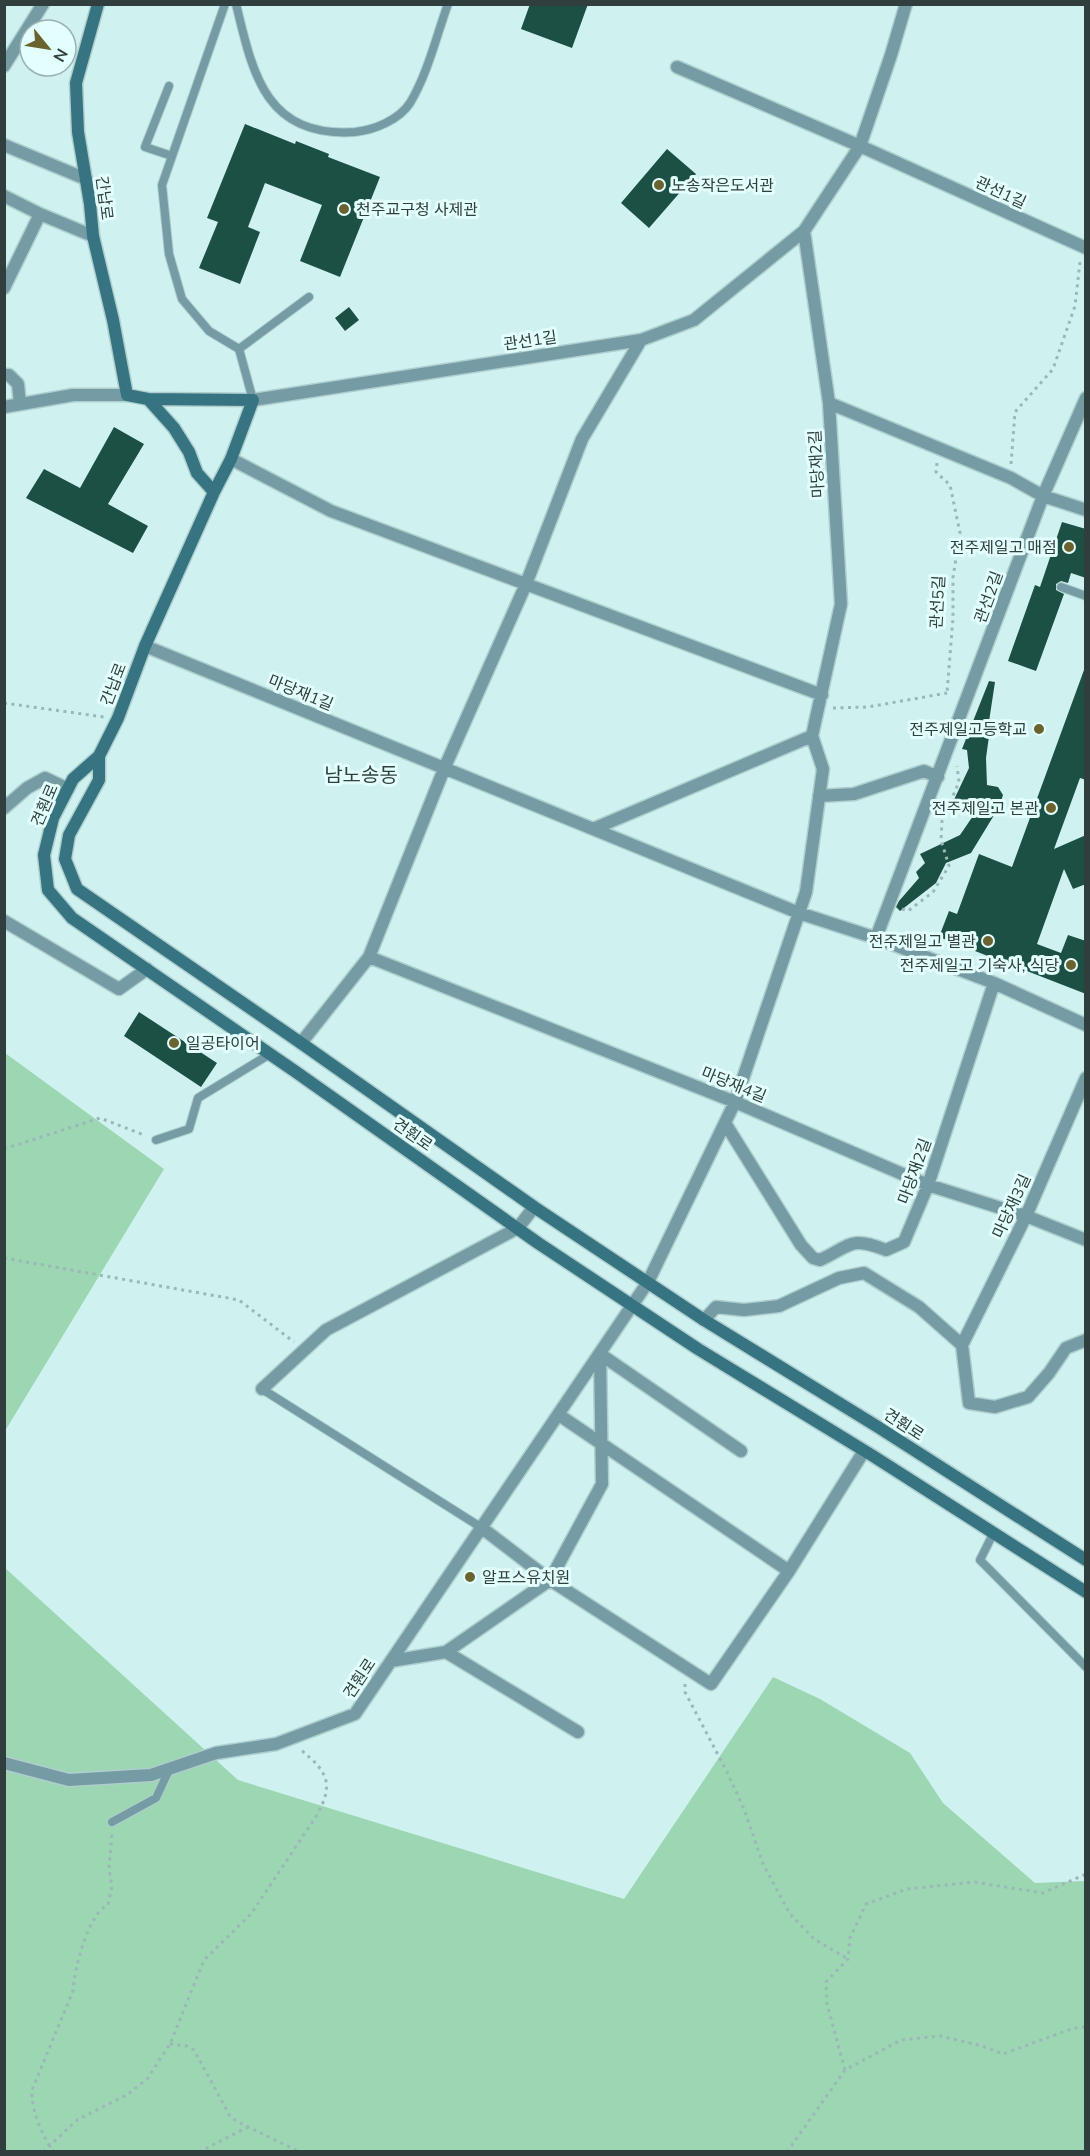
<svg xmlns="http://www.w3.org/2000/svg" width="1090" height="2156" viewBox="0 0 1090 2156" font-family="Mulish,'Noto Sans KR',sans-serif">
	<style>
		.green { fill: #9cd6b2 }
		.building { fill: #1c5045 }
		.lines { fill: none; stroke-linecap: round; stroke-linejoin: round }
		.lane-casing { stroke: #afcecd; stroke-width: 10 }
		.street-casing { stroke: #afcecd; stroke-width: 15 }
		.secondary-casing { stroke: #afcecd; stroke-width: 15 }
		.path { stroke: #9bb7b7; stroke-width: 3; stroke-dasharray: 3 4.5; stroke-linecap: butt }
		.lane { stroke: #759ba4; stroke-width: 8 }
		.street { stroke: #759ba4; stroke-width: 12 }
		.secondary { stroke: #377482; stroke-width: 12 }
		.poi-dot { fill: #6b632f; stroke: #e2fefd; stroke-width: 2 }
		.labels { text-anchor: middle; stroke-width: 6; stroke-linejoin: round; paint-order: stroke }
		.poi-label { font-size: 16px; fill: #313e3e; stroke: #e2fefd; text-anchor: end }
		.street-label { font-size: 16px; fill: #313e3e; stroke: #e2fefd }
		.quarter-label { font-size: 20px; fill: #313e3e; stroke: #e2fefd }
	</style>
	<rect width="100%" height="100%" fill="#cff2f1"/>
	<path class="green" d="M5,1053L164,1169L5,1431Z
		M4,1567L238,1780L624,1899L773,1677L820,1699L910,1753L943,1803L1035,1883L1085,1881V2151H5Z"/>
	<path class="building" d="M530,4H588L572,48L521,29Z
		M245,124L295,144L296,141L329,154L328,157L380,177L340,277L300,261L322,205L265,183L248,227L260,232L240,284L199,268L218,222L207,218Z
		M667,149L696,174L649,228L621,203Z
		M349,307L359,320L345,331L335,318Z
		M114,427L144,444L108,504L148,526L133,553L26,498L44,469L80,488Z
		M1062,522L1086,529V578L1071,573L1068,583L1061,581L1056,584V590L1064,594L1036,671L1008,661L1035,585L1040,587Z
		M1084,670H1086V780L1080,778L1054,849L1086,835V884L1073,889L1064,869L1037,944L1061,953L1068,935L1086,941V994L939,937L949,911L957,914L979,854L1012,867Z
		M989,681L995,682L988,728L990,729L986,758L987,785L998,787L1003,795L999,807L971,853L946,863L936,883L900,911L896,907L899,901L919,878L916,872L925,863L920,854L960,835L973,816L951,806L969,768L967,750L962,749Z
		M139,1012L217,1063L201,1087L124,1036Z"/>
	<g class="lines">
		<defs>
			<path id="lane" d="M225,4L162,185L169,254L182,299L209,331L239,349L253,400
				M236,4C253,75 266,138 355,132C374,130 399,120 410,103C428,73 436,37 448,4
				M169,86L145,147L172,156
				M239,349L309,297
				M1061,587L1086,596
				M156,1140L189,1129L198,1098L270,1054
				M262,1389L482,1528
				M993,1534L980,1560L1086,1667
				M112,1822L156,1798L170,1768"/>
			<path id="street" d="M4,66L43,4
				M677,67L860,146L1086,248
				M4,145L86,179
				M4,196L40,214L93,236
				M4,288L40,214
				M4,375H9L18,384L20,404
				M253,400L641,340L694,320L804,231L860,146L891,55L906,4
				M829,403L1011,478L1043,496L1086,510
				M4,407L73,395H127
				M231,459L331,511L822,695
				M145,646L799,913L876,938L994,983L1086,1025
				M819,796L854,794L924,771L938,777
				M4,808L27,788L45,778L68,789
				M593,829L812,736
				M4,921L119,989L147,969
				M876,938L1043,496L1086,398
				M369,957L735,1102L928,1185L1026,1216L1086,1240
				M301,1043L369,957L444,769L526,584L582,439L641,340
				M1086,1078L1026,1216L962,1345L969,1403L995,1407L1028,1397L1049,1373L1066,1348L1086,1340
				M725,1123L801,1245L813,1258L820,1260C852,1245 850,1236 886,1250L904,1242L928,1185L994,983
				M704,1320L716,1307L744,1310L779,1306L839,1278L864,1273L919,1307L962,1345
				M600,1354L741,1451
				M262,1389L326,1330L518,1228L534,1207
				M559,1415L789,1571
				M482,1528L550,1580L711,1684L789,1571L864,1451
				M446,1652L550,1580L602,1484L600,1354
				M391,1661L446,1652L578,1732
				M4,1763L69,1780L151,1775L216,1753L276,1744L355,1714L648,1282L735,1102L806,892L823,769L812,736L841,604L829,403L804,231"/>
			<path id="secondary" d="M98,4L76,83L78,132L90,204L93,236L113,320L127,395L148,399L253,400L231,459L214,492L145,646L118,718L99,756L73,779L53,818L44,855L48,890L72,918L296,1072L538,1243L698,1349L873,1456L1086,1592
				M148,399L174,428L189,452L197,473L214,492
				M99,756V780L69,835L65,859L77,889L301,1043L534,1207L704,1320L878,1427L1086,1560"/>
		</defs>
		<use href="#lane" class="lane-casing"/>
		<use href="#street" class="street-casing"/>
		<use href="#secondary" class="secondary-casing"/>
		<path class="path" d="M937,463L936,472L950,485L960,533L953,577V618L947,693
			M1011,464L1015,412L1053,369L1075,306L1080,262
			M4,703L104,717
			M833,708L868,707L947,693
			M902,909L908,911L933,892L949,866L941,840L942,821L959,782L957,766
			M4,1149L100,1118L144,1135
			M4,1258L239,1300L294,1342
			M685,1684V1692L727,1772L744,1809L763,1864L790,1914L814,1939L848,1959
			M170,2044L187,2046L194,2050L230,2116L236,2121L300,2152
			M845,2070L827,2004L826,1982L848,1959L850,1938L866,1904L907,1889L974,1882L1043,1893L1086,1874
			M43,2152L77,2120L128,2094L147,2079L170,2044L204,1960L251,1914L317,1815C334,1784 328,1772 301,1750
			M54,2152C43,2138 30,2107 32,2090L73,1991C74,1970 88,1913 108,1905L112,1886L109,1869L112,1833
			M199,2152L250,2126
			M787,2152L845,2070L901,2040L940,2036L982,2046L1003,2054L1074,2028L1086,2027"/>
		<use href="#lane" class="lane"/>
		<use href="#street" class="street"/>
		<use href="#secondary" class="secondary"/>
	</g>
	<g class="poi-dot">
		<circle cx="659" cy="185" r="6"/>
		<circle cx="344" cy="209" r="6"/>
		<circle cx="1069" cy="547" r="6"/>
		<circle cx="1039" cy="729" r="6"/>
		<circle cx="1051" cy="808" r="6"/>
		<circle cx="988" cy="941" r="6"/>
		<circle cx="1071" cy="965" r="6"/>
		<circle cx="174" cy="1043" r="6"/>
		<circle cx="470" cy="1577" r="6"/>
	</g>
	<g class="labels">
		<g class="poi-label">
			<text x="671" y="191" text-anchor="start">노송작은도서관</text>
			<text x="356" y="215" text-anchor="start">천주교구청 사제관</text>
			<text x="1057" y="553">전주제일고 매점</text>
			<text x="1027" y="735">전주제일고등학교</text>
			<text x="1039" y="814">전주제일고 본관</text>
			<text x="976" y="947">전주제일고 별관</text>
			<text x="1059" y="971">전주제일고 기숙사, 식당</text>
			<text x="186" y="1049" text-anchor="start">일공타이어</text>
			<text x="482" y="1583" text-anchor="start">알프스유치원</text>
		</g>
		<g class="street-label">
			<text transform="translate(1001 192) rotate(25)" y="6">관선1길</text>
			<text transform="translate(105 198) rotate(83)" y="6">간납로</text>
			<text transform="translate(530 340) rotate(-8)" y="6">관선1길</text>
			<text transform="translate(816 464) rotate(-93)" y="6">마당재2길</text>
			<text transform="translate(988 597) rotate(-70)" y="6">관선2길</text>
			<text transform="translate(937 602) rotate(-87)" y="6">관선5길</text>
			<text transform="translate(113 684) rotate(-69)" y="6">간납로</text>
			<text transform="translate(301 692) rotate(22)" y="6">마당재1길</text>
			<text transform="translate(44 805) rotate(-67)" y="6">견훤로</text>
			<text transform="translate(734 1084) rotate(22)" y="6">마당재4길</text>
			<text transform="translate(413 1134) rotate(35)" y="6">견훤로</text>
			<text transform="translate(914 1171) rotate(-70)" y="6">마당재2길</text>
			<text transform="translate(1011 1206) rotate(-65)" y="6">마당재3길</text>
			<text transform="translate(904 1424) rotate(33)" y="6">견훤로</text>
			<text transform="translate(359 1678) rotate(-56)" y="6">견훤로</text>
		</g>
		<g class="quarter-label">
			<text x="361" y="782">남노송동</text>
		</g>
	</g>
	<rect width="1090" height="2156" fill="none" stroke="#313e3e" stroke-width="12"/>
	<g transform="translate(48 48) rotate(120)"><circle r="28" fill="#e2fefd" stroke="#9bb1b1" stroke-width="1.5"/>
	<path d="M0-4.5L10 22L0 15L-10 22Z" fill="#6b632f"/>
	<text y="-9" font-size="16" font-weight="bold" text-anchor="middle" fill="#313e3e">N</text>
	</g>
</svg>
